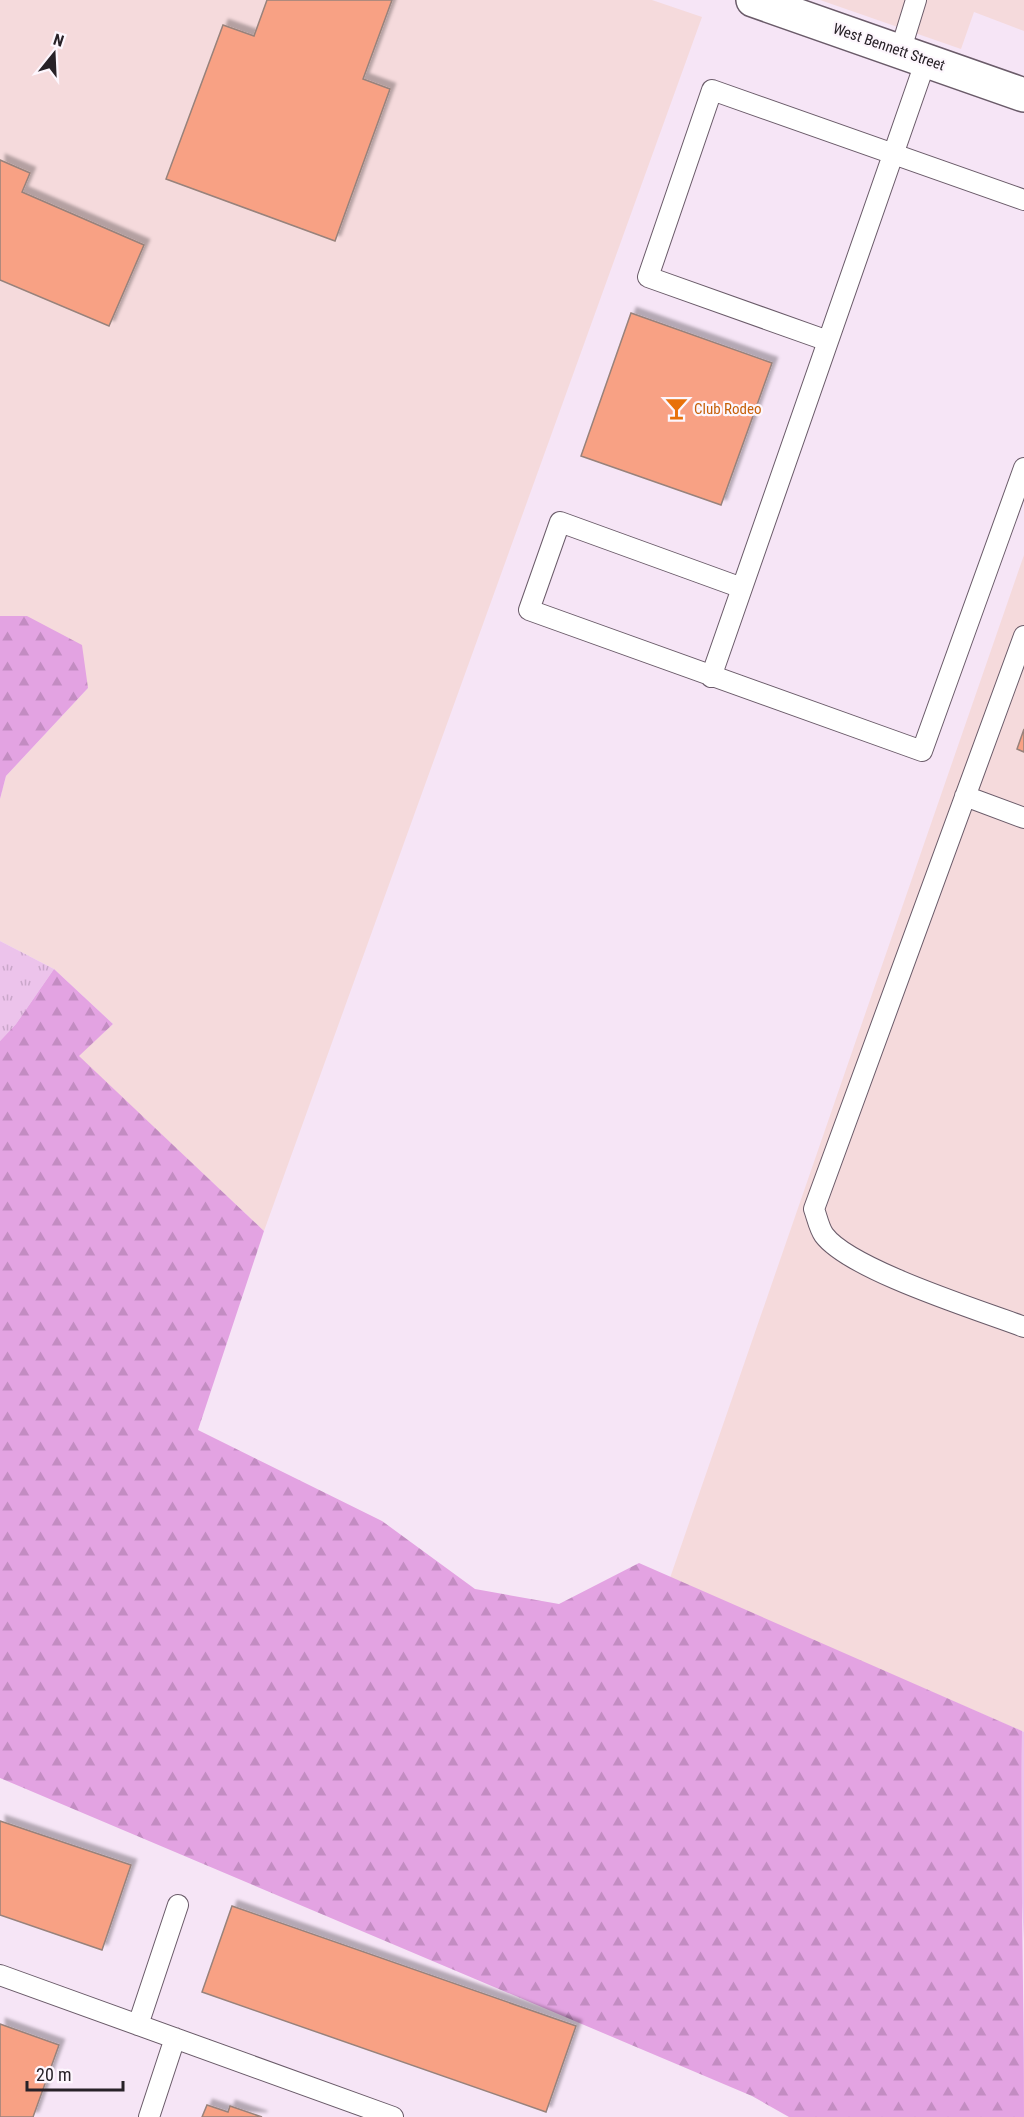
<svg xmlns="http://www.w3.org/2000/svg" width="1024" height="2117" viewBox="0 0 1024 2117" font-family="'Roboto Condensed',sans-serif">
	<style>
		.commercial { fill: #f5dadc }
		.grass { fill: url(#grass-tufts) }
		.forest { fill: url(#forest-firs) }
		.building { fill: #f8a184; stroke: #98827b; stroke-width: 1.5; filter: url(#shadow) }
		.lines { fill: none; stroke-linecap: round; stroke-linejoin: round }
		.service-casing { stroke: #6a5b69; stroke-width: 22 }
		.minor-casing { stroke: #6a5b69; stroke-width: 36 }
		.service { stroke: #fff; stroke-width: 20 }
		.minor { stroke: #fff; stroke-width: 33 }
		.labels { text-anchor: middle; stroke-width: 4.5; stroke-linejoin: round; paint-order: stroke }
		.street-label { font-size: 15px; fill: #272127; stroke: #fdf6fd }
		.food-label { font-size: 15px; fill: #c56008; stroke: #fdf6fd; text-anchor: start }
	</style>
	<defs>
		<pattern id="grass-tufts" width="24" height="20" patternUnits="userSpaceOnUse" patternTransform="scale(1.5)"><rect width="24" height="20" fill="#ecc3eb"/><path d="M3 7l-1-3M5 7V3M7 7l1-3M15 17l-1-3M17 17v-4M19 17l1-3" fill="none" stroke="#caa7ca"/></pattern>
		<pattern id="forest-firs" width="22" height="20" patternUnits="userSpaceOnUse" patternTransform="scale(1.5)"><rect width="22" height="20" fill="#e3a3e2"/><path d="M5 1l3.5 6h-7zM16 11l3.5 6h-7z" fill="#c38cc2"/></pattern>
		<filter id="shadow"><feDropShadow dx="5.5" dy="-5.5" stdDeviation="1.5" flood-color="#0004"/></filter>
	</defs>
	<rect width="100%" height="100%" fill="#f6e5f6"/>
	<path class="commercial" d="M0,0H652L702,17L264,1231L78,1056L113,1024L54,969L0,941V799L6,776L88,688L27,616H0Z
		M820,0H1024V31L974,12L961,49Z
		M1024,555V1732L670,1578Z"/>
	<path class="grass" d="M0,941L54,969L16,1024L0,1041Z
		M1022,1731L1024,1732V1941L1020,1865Z"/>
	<path class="forest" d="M0,616H27L82,645L88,688L6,776L0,799Z
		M54,969L113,1024L79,1056L264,1231L198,1430L382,1521L475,1589L559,1604L639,1563L1022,1731C1020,1861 1024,1988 1024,2117H789L752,2096L0,1778V1041L16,1024Z"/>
	<path class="building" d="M267,0H392L363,79L390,89L335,241L166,179L223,25L254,36Z
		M0,160L30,173L22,192L144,245L109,326L0,280Z
		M631,313L772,363L721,505L581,456Z
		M1024,729V752L1017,749Z
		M0,1821L131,1865L102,1950L0,1915Z
		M232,1906L576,2026L546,2112L202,1992Z
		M0,2024L59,2045L33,2117H0Z
		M207,2105L228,2112L230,2106L262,2117H202Z"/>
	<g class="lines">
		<defs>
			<path id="service" d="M900,52L916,0
				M828,341L648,277L712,90L1024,200
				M742,588L560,522L529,610L922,751L1024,468
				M1024,636L814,1209C817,1217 819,1228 824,1235C850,1270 979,1310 1024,1327
				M711,677L926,60
				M965,796L1024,818
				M0,1975L393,2117
				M138,2025L178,1905
				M149,2117L175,2038"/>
			<path id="minor" d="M753,0L1024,95"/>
		</defs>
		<use href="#service" class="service-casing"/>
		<use href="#minor" class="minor-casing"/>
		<use href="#service" class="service"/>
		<use href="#minor" class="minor"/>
	</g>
	<defs>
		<symbol id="bar-bare" viewBox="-9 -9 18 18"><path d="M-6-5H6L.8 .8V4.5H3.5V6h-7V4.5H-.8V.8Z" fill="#e8710a" stroke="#fdf6fd" stroke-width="2.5" paint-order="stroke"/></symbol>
	</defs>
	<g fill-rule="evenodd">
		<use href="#bar-bare" x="660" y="392" width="33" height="33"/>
	</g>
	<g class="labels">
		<g class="street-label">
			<text transform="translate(889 47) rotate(19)" y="5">West Bennett Street</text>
		</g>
		<g class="food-label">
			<text x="694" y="414">Club Rodeo</text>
		</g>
	</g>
	<g transform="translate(54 54) rotate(18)" stroke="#fdf6fd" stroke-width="4.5" paint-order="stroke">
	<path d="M0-4.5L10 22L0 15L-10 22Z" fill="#272127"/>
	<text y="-9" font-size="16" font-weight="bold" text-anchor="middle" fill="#272127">N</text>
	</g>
	<path d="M27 2081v9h96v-9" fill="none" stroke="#272127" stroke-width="3"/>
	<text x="36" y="2081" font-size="18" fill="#272127" stroke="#fdf6fd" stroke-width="4.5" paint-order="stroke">20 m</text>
</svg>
